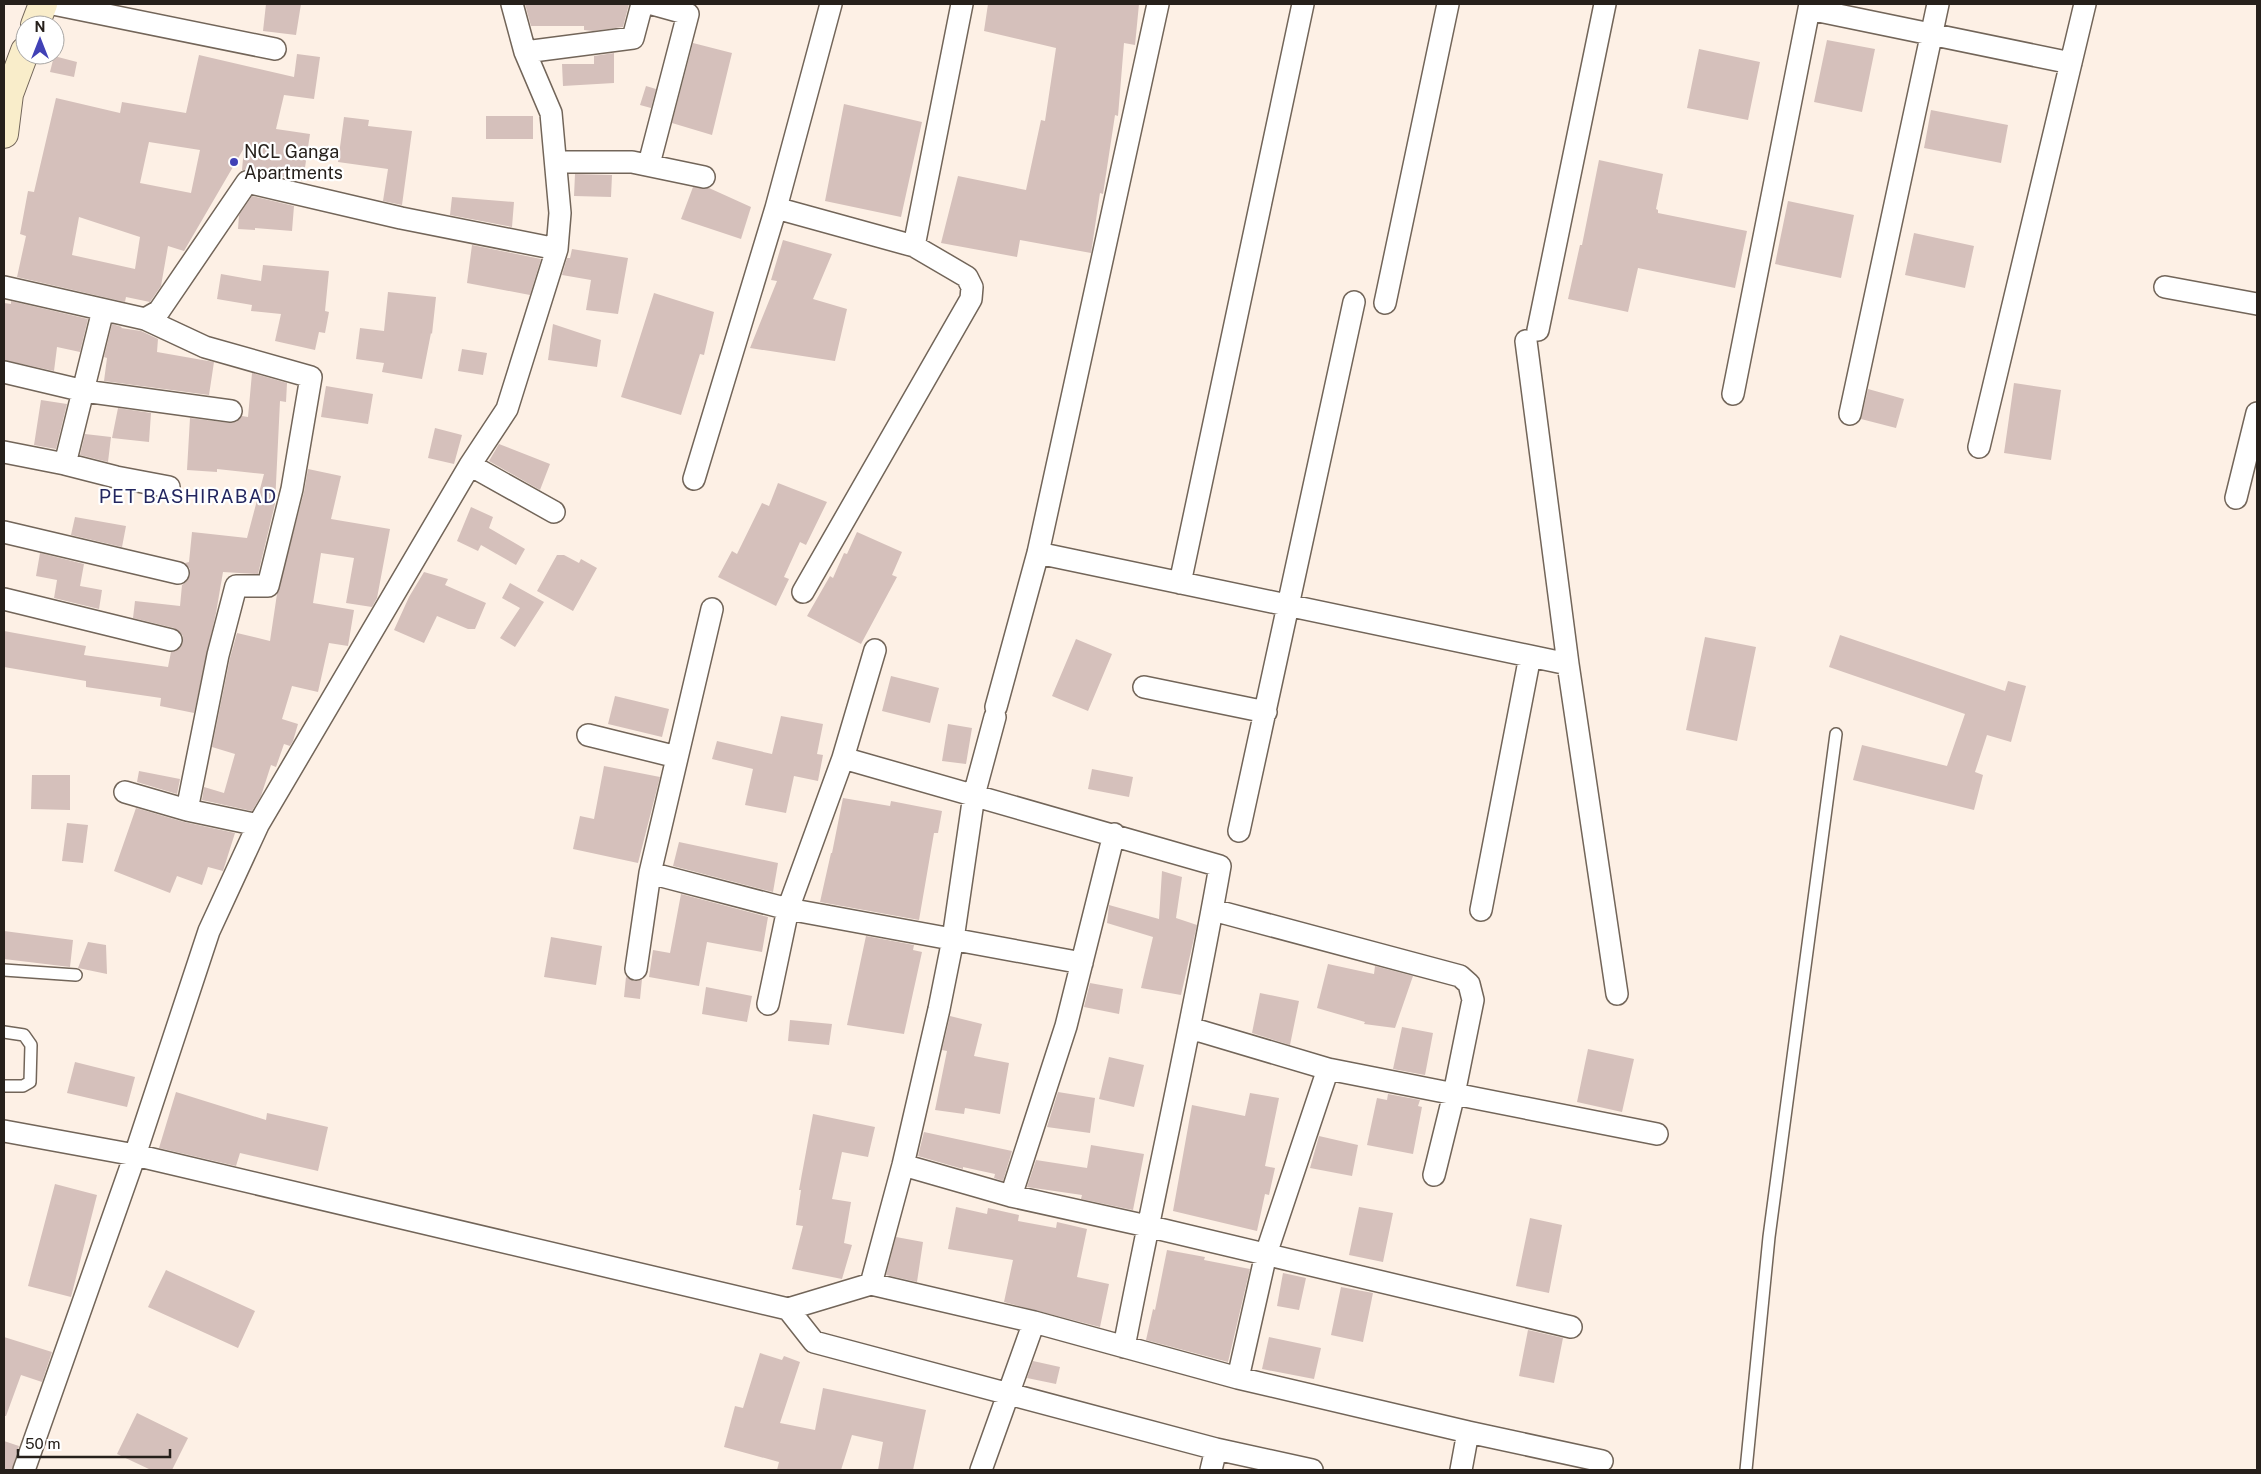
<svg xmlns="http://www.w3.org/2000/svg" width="2261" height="1474" viewBox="0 0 2261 1474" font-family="'Public Sans',sans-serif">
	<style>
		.building { fill: #d5c0bb; fill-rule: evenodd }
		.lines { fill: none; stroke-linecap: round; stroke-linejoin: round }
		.lane-casing { stroke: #726559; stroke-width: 14 }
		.street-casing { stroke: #726559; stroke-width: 24 }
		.secondary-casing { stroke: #726559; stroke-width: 30 }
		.lane { stroke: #fff; stroke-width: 11 }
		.street { stroke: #fff; stroke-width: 21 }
		.secondary { stroke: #f9edca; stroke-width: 28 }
		.poi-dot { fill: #4141b6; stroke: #fff; stroke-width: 2 }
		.labels { text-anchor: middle; stroke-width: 4.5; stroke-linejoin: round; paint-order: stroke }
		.poi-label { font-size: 18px; fill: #26201b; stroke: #fff; text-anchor: start }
		.neighbourhood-label { font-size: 19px; letter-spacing: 1px; fill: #23265f; stroke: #fff }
	</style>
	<rect width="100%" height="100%" fill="#fdf0e5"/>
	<path class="building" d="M266,4H301L296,35L263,31Z
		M525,4H629L623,27L593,31L584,30V26H531Z
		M988,4H1139L1135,45L1124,43L1118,116L1115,115L1103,194L1100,193L1091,253L1020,240L1017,257L941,243L958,176L1026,190L1041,120L1045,121L1056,48L984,31Z
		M1827,40L1875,49L1862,112L1814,102Z
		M693,43L732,53L712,135L672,123Z
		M1699,49L1760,62L1748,120L1687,108Z
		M614,53V83L563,86L562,64H594V56Z
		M297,54L320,57L314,99L284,95L276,129L310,134L303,181L250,170H242L244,148L184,251L168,246L161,286L150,302L126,297L125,302L17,277L26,236L20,234L28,191L34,192L56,98L120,113L122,102L186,113L199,55L294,77ZM149,142L200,150L191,193L140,183ZM79,217L140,237L135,269L72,255Z
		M54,56L77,62L74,77L50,72Z
		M646,86L656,89L651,108L640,105Z
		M844,104L922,122L901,217L825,201Z
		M1931,110L2008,125L2001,163L1924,148Z
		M486,116H533V139H486Z
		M344,117L369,120L368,126L412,131L402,205L383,201L388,169L338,162Z
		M1599,160L1663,174L1656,209L1658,210V213L1747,231L1735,288L1638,268L1628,312L1568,299L1580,245H1582Z
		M575,174L612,175L611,197L574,196Z
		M693,187L709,188L751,207L741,239L681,219Z
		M252,196L294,206L292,231L255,228V230L238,229L239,215Z
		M452,197L514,202L512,227L450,215Z
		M1788,201L1854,215L1841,278L1775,264Z
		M1914,233L1974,246L1965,288L1905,275Z
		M783,240L832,254L813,299L847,309L835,361L750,348L777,281L771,280Z
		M472,245L541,259L530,295L467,283Z
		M572,249L628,258L618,314L586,310L591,280L562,275L567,258H570Z
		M263,265L329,271L325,311L329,312L325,333L319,332L315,350L275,341L281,314L251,311L252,305L217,299L221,274L261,281Z
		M388,292L436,297L432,334L431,333L422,379L382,372L384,363L356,359L360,328L384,331Z
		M654,293L714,312L704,355L700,354L681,415L621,397Z
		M11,301L88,319L80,352L57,347L54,371L4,360V303L11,304Z
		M112,324L122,327L121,328L141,331L158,339L157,352L214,362L209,395L104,381L107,358L104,357Z
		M553,324L601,340L597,367L548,360Z
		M462,349L487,353L483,375L458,371Z
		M252,373L287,383L286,402L280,401L275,504L258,574L223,572L216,613L194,713L160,706L161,698L86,687V681L4,667V631L86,646L84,655L168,667L171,652L180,648L183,642V636L174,628L133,618L135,601L180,606L182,585L187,581L190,575V569L185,563L189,562L192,532L247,538L264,474L217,469V472L187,470L190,418L230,423L236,422L242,416L248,417Z
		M2014,383L2061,390L2051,460L2004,453Z
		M326,386L373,394L368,424L321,417Z
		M1868,389L1904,399L1896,428L1861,419Z
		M41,400L67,404L56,449L34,445Z
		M118,408L151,413L149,442L112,438Z
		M435,428L462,435L454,464L428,458Z
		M85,434L111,437L108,462L80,455Z
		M499,444L550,464L540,490L489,461Z
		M308,469L341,476L331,519L390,529L377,598L372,607L346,603L354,558L321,553L313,603L354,610L348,646L329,643L318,692L292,686L282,719L298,724L293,741L290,746L284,744L276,767L271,765L261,796L252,811L202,800L204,787L224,793L235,754L212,747L230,658L237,633L270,641L277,594L304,492Z
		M778,483L827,502L806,545L800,542L784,577L789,579L776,606L718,577L732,551L737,554L762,503L769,506Z
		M471,507L493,517L489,528L525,549L516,565L481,545L478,551L457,541Z
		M75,517L126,526L122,547L71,535Z
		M857,532L902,552L892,575L897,577L861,644L807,616L830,576L833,578L844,553L847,554Z
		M40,553L84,564L80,586L102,590L99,609L54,598L57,580L36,576Z
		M557,555H564L579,563L581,559L597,568L573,611L537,591Z
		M424,572L448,579L445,585L486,603L475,629H468L437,616L424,643L394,630L409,597Z
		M510,583L544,602L515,647L500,638L520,608L502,598Z
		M1840,635L2005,691L2008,681L2026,686L2011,742L1987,735L1975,772L1983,775L1974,810L1853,780L1862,745L1947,766L1965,714L1829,667Z
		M1705,637L1756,647L1737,741L1686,730Z
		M1076,639L1112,654L1088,711L1052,696Z
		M891,676L939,688L930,723L882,711Z
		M615,696L669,709L662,737L608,724Z
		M781,716L823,724L817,754L823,755L818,781L794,776L786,813L745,805L753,769L712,759L717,741L772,754Z
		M948,724L972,728L966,764L942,761Z
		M604,766L660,777L638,863L573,849L580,816L594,819Z
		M1092,769L1133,777L1129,797L1088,789Z
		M139,771L180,779L177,794L137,782Z
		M32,775H70V810L31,809Z
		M843,798L890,806L891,801L942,811L938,833H934L919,920L820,902L831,853H832Z
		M136,808L184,822L235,833L223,871L208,867L202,885L177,876L170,893L114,871Z
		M67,823L88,825L83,863L62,861Z
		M679,842L778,863L773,892L673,866Z
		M1162,871L1182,877L1176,918L1197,925L1181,995L1141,988L1153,937L1107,923L1109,905L1159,919Z
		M681,894L768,917L762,952L707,942L699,986L649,977L653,950L670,953Z
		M4,931L73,940L70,967L4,959Z
		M866,936L914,945L913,950L922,952L904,1034L847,1025Z
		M551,937L602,946L596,985L544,977Z
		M88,942L106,945L107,974L78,968Z
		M1328,964L1374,974L1375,966L1413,976L1395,1028L1364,1024L1365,1022L1317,1008Z
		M626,977L634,981L642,979L640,999L624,997Z
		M1090,983L1123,989L1119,1014L1084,1007Z
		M706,987L752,996L747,1022L702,1014Z
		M1260,993L1299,1001L1290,1045L1252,1033Z
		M950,1016L982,1024L974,1056L1009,1063L1000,1114L965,1108L964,1114L935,1110L947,1051L942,1050Z
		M790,1020L832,1024L829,1045L788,1041Z
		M1402,1027L1433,1033L1425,1075L1393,1069Z
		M1588,1049L1634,1059L1622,1112L1577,1102Z
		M1109,1057L1144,1065L1134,1107L1099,1099Z
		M75,1062L135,1077L127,1107L67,1093Z
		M176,1092L266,1120L267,1113L328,1127L318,1171L240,1153L236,1166L159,1148Z
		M1058,1092L1095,1098L1090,1133L1047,1127Z
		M1250,1093L1279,1098L1265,1166L1275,1168L1269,1195L1265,1194L1257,1231L1173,1211L1192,1105L1245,1116Z
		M1388,1094L1420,1100L1418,1106L1422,1107L1413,1154L1367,1145L1377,1098L1387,1100Z
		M813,1114L875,1127L868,1157L842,1152L832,1199L851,1202L844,1243L852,1245L842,1279L792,1269L803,1226L796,1225L801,1190H799Z
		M924,1132L1012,1151L1003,1181L994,1178L995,1174L963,1167V1169L918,1156Z
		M1319,1136L1358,1145L1352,1176L1310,1168Z
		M1091,1145L1144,1154L1133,1210L1081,1199L1082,1195L1027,1187L1036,1160L1087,1168Z
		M55,1184L97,1195L71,1297L28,1286Z
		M956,1207L987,1214L988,1208L1019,1215L1018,1221L1056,1228L1057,1222L1087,1229L1077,1277L1109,1284L1100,1327L1004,1302L1013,1260L948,1249Z
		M1359,1207L1393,1213L1383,1262L1349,1255Z
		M1530,1218L1562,1225L1549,1293L1516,1286Z
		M896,1237L923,1242L917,1282L886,1275Z
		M1167,1250L1205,1257L1204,1260L1250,1269L1228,1362L1146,1340L1153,1309L1155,1310Z
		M166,1270L255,1311L238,1348L148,1307Z
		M1283,1273L1306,1278L1299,1310L1277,1306Z
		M1341,1287L1373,1293L1363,1342L1331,1335Z
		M1528,1330L1563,1338L1554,1383L1519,1376Z
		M4,1337L52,1352L42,1382L21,1375L6,1416H4Z
		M1269,1337L1321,1348L1314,1379L1262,1369Z
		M760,1353L782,1360L784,1356L800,1362L780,1423L815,1430L823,1388L926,1410L913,1470H878L883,1442L852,1435L841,1470H777L779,1462L724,1447L735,1406L743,1408Z
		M1033,1361L1060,1367L1056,1384L1027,1378Z
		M137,1413L188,1438L172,1470H151L117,1454Z
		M4,1441L19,1446L12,1470H4Z"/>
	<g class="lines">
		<defs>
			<path id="lane" d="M4,970L76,975
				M4,1032L24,1035L31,1045L30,1082L23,1086H4
				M1746,1470L1769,1237L1836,734"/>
			<path id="street" d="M53,4L275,49
				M1809,9L2071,63
				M525,52L633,38L642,4
				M556,162H632L704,177
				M649,164L688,14L652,4
				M776,208L831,4
				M914,246L962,4
				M4,287L145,319L159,311L247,182L401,218L557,249
				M2165,287L2257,304
				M1385,303L1448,4
				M145,319L205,347L311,377L292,489L268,586H236L218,655L187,810L258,825
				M1538,330L1605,4
				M1526,341L1568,664L1617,994
				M4,372L84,391L231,411
				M1733,394L1810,4
				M1850,414L1938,4
				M1979,447L2085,4
				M4,452L65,464L103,310
				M65,464L116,477L169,487
				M470,465L554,512
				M694,479L776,208L914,246L967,277L972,287L971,299L803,592
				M2236,498L2257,413
				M4,532L178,573
				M1038,553L1568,664
				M1180,583L1303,4
				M4,599L171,640
				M1144,687L1266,712
				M996,707L1038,553L1158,4
				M588,735L677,757
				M843,758L875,650
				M125,792L187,810
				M1239,831L1354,302
				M650,873L788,909L1082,963
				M1213,910L1460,976L1469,984L1473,1000L1454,1094L1434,1175
				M1481,910L1530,656
				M636,969L650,873L712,609
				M768,1004L788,909L843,758L1220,866C1192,1027 1155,1186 1124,1347
				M1190,1028L1328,1069L1657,1134
				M4,1131L135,1155L788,1309L871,1284L1034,1322L1238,1378L1468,1432L1461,1470
				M903,1165L1011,1196L1147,1226L1571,1327
				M1011,1196L1066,1026L1114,834
				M871,1284L903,1165L939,1009L953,939L974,795L995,717
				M788,1309L814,1342L1216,1449L1312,1470
				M1238,1378L1266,1254L1328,1069
				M1468,1432L1602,1461
				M24,1470L135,1155L209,931L258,825L470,465L507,409L557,249L560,213L551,113L525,52L512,4
				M981,1470L1034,1322
				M1211,1470L1216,1449"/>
			<path id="secondary" d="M35,25L43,4
				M4,134L9,94L25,51"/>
		</defs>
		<use href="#lane" class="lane-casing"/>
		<use href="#street" class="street-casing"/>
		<use href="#secondary" class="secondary-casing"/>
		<use href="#lane" class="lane"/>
		<use href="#street" class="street"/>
		<use href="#secondary" class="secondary"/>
	</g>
	<circle class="poi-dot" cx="234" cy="162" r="5"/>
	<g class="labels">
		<g class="poi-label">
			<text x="244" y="158">NCL Ganga<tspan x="244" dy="21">Apartments</tspan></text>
		</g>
		<g class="neighbourhood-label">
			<text x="188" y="503">PET BASHIRABAD</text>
		</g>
	</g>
	<rect width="2261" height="1474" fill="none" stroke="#26201b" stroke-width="10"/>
	<g transform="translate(40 40)"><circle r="24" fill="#ffffff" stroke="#a8a6a4"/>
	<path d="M0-4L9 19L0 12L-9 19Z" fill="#4141b6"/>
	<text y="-8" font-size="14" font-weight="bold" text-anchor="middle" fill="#26201b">N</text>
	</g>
	<path d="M18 1449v8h152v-8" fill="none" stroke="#26201b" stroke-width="2.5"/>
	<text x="25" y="1449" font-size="15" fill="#26201b" stroke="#ffffff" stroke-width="4" paint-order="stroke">50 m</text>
</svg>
